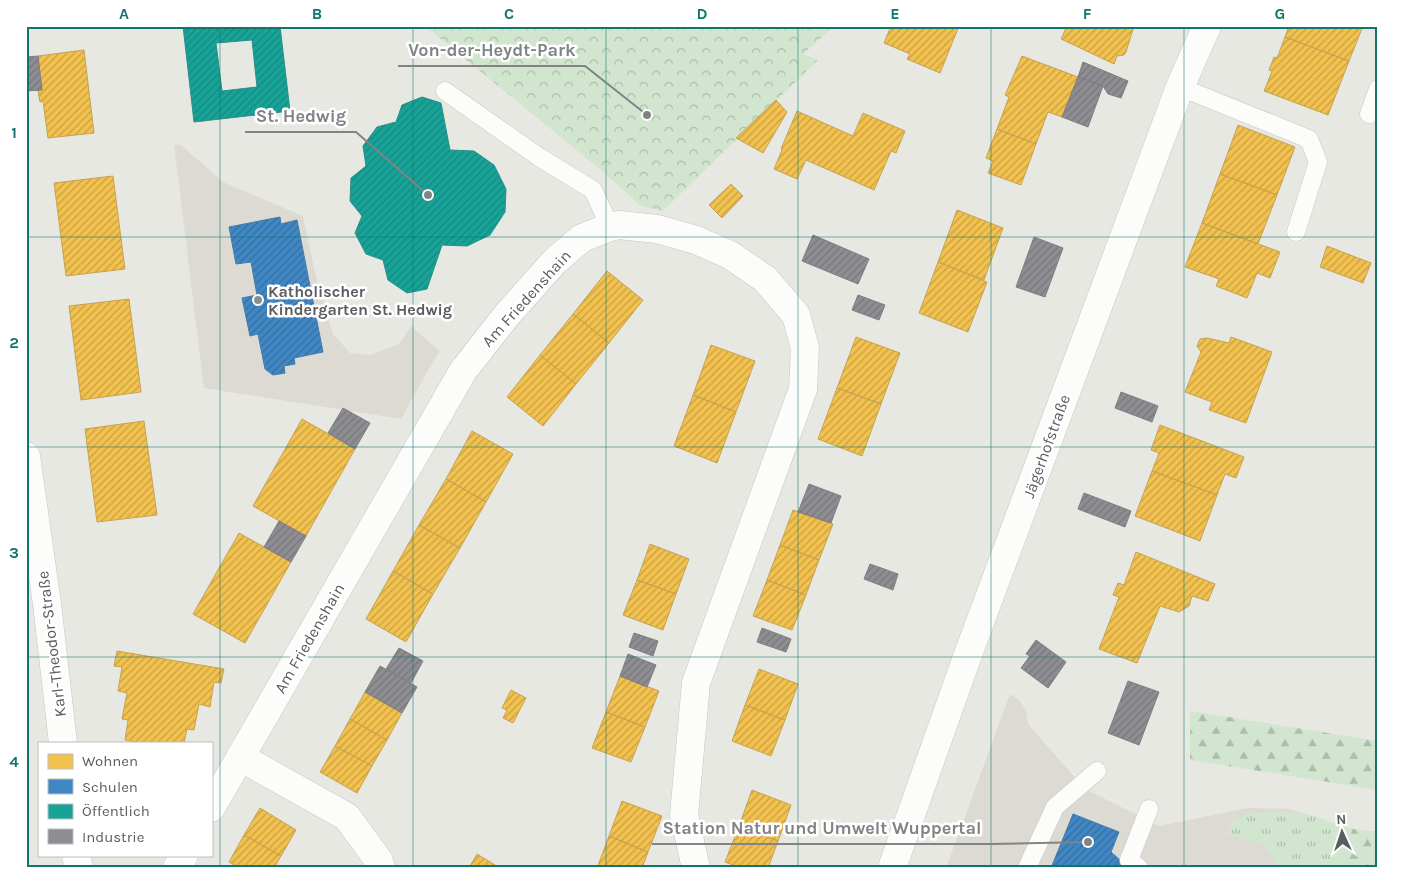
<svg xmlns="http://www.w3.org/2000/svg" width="1404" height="894" viewBox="0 0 1404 894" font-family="Karla,sans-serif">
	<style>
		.education { fill: #dcdad3 }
		.grass { fill: url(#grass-tufts) }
		.forest { fill: url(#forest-firs) }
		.park { fill: url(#park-crowns) }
		.homes { fill: url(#homes-hatch); stroke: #c4a354 }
		.schools { fill: url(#schools-hatch); stroke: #477ba7 }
		.public { fill: url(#public-hatch); stroke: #2b8e88; fill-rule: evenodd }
		.industry { fill: url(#industry-hatch); stroke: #7d7e83 }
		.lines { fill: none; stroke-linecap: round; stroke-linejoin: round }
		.service-casing { stroke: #c5c6c5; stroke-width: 19 }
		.minor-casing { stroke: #c5c6c5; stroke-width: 29 }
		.secondary-casing { stroke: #c4c5c3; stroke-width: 29 }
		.service { stroke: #fcfcfb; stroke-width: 18 }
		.minor { stroke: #fcfcfb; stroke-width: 28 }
		.secondary { stroke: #fcfcfb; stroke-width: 28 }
		.grid { fill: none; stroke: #0f766e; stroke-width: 1; stroke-opacity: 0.55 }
		.poi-dot { fill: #8b8d8e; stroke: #fff; stroke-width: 2 }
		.labels { text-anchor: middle; stroke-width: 5; stroke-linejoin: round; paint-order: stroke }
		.poi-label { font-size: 16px; font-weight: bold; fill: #595c61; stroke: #fff; text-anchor: start }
		.street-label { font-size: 16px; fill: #595c61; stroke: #fff }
		.leader { fill: none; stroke: #818385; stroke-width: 2 }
		.callout-dot { fill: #818385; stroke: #fff; stroke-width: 2 }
		.callout-label { font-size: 18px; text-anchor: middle; font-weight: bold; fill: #818385; stroke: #fff; stroke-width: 5; stroke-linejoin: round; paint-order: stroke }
		.neatline { fill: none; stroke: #0f766e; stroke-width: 2 }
		.grid-label { font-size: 16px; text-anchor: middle; font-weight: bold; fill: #0f766e }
	</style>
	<defs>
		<pattern id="grass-tufts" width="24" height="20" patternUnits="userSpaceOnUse" patternTransform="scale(1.25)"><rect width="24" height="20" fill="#d1e5cf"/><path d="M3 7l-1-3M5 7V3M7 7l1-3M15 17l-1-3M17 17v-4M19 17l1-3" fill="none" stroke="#adbdab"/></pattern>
		<pattern id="forest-firs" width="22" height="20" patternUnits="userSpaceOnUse" patternTransform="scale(1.25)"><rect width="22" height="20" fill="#d1e5cf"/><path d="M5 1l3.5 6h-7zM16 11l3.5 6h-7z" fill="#adbdab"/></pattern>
		<pattern id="park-crowns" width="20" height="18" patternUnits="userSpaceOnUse" patternTransform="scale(1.25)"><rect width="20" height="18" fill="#d1e5cf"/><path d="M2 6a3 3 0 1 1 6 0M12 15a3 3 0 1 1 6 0" fill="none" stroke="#adbdab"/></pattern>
		<pattern id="homes-hatch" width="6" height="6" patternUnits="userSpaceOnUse" patternTransform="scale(1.25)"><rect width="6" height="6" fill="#f2c14e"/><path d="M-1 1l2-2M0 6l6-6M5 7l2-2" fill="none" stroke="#c7a044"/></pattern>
		<pattern id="schools-hatch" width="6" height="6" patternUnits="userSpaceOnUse" patternTransform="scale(1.25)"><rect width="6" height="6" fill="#3f88c5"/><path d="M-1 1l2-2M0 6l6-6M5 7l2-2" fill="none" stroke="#366d9b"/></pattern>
		<pattern id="public-hatch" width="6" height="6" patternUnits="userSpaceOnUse" patternTransform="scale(1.25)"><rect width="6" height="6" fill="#17a398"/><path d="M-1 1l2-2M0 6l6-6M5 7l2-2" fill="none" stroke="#18887f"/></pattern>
		<pattern id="industry-hatch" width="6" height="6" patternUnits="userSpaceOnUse" patternTransform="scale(1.25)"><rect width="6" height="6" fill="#8d8d92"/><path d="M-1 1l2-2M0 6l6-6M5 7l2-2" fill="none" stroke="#76767b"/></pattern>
	</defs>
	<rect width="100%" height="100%" fill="#e8e8e3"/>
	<path class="education" d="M174,145H181L223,182L303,216L315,273L333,334L350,353L371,355L399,344L411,326L440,351L432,363L401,419L204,388Z
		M1010,694L1020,701L1026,711L1028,724L1085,789L1159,826L1248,808L1290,809L1352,829L1378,832V868H946Z"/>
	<path class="grass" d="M1275,812L1308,814L1352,829L1346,868H1276L1274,861L1263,845L1226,834L1234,819L1249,813Z"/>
	<path class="forest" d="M1190,711L1378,741V790L1190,760Z
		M1352,829L1378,832V868H1346Z"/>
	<path class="park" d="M425,26H834L803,54L818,60L663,211L641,206L602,171Z"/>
	<path class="homes" d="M891,26H959L940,73L907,59L910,54L884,43Z
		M1067,26H1134L1126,52L1124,55L1117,56L1114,64L1061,39Z
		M1289,26H1363L1349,61L1285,37Z
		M1285,37L1349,61L1328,115L1264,91L1272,71L1269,70L1274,57L1277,58Z
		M84,50L94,133L48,138L43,101L40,102L38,90H42L38,56Z
		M1022,56L1078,77L1062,117L1048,112L1036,144L997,129L1009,97L1005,95Z
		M776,100L787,112L763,153L736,138Z
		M797,111L853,136L863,113L905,131L896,153L891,151L874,190L806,160L797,179L774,169L782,150L781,149Z
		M1238,125L1295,147L1277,195L1220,174Z
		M997,129L1036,144L1021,185L988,173L993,161L986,158Z
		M1220,174L1277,195L1258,244L1202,223Z
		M113,176L125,269L66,276L54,183Z
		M731,184L743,196L722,218L709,205Z
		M957,210L1003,228L984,280L938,262Z
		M1202,223L1280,252L1270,278L1257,273L1247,298L1216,286L1219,279L1185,267Z
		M1327,246L1371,263L1363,283L1320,267Z
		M938,262L987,282L968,332L919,313Z
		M607,271L643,300L609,343L573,314Z
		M129,299L141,392L81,400L69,306Z
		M573,314L609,343L576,384L540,355Z
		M856,337L900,353L881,404L837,388Z
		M1231,337L1272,352L1246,423L1209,410L1212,402L1185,392L1201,352L1197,346L1200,339L1207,338L1229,343Z
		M711,345L755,361L736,412L693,395Z
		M540,355L576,384L543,426L507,397Z
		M837,388L881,404L862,456L818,439Z
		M693,395L736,412L717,463L674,446Z
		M302,419L355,449L306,536L253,506Z
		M144,421L157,515L97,522L85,429Z
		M1160,425L1244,457L1236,478L1225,474L1217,495L1152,471L1159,453L1151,450Z
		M472,431L513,454L486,502L446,479Z
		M1152,471L1217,495L1200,541L1135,516Z
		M446,479L486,502L460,548L419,525Z
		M793,510L833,524L819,560L780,545Z
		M419,525L460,548L433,594L393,571Z
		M239,533L291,562L245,643L193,614Z
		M650,544L689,559L676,594L637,580Z
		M780,545L819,560L806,595L767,580Z
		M1136,552L1215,584L1208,601L1192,596L1189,606L1179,612L1160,606L1137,663L1099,649L1119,597L1113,595L1118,583L1124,585Z
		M393,571L433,594L406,642L366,619Z
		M637,580L676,594L663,630L623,615Z
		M767,580L806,595L792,630L753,616Z
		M117,651L224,669L221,683L214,682L210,707L199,704L194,730L187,729L184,743H142L125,740L128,720L122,719L127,693L118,691L122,667L114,666Z
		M759,669L798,684L785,720L745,705Z
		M620,676L659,691L645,727L606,712Z
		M511,690L526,698L513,723L503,718L507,710L502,708Z
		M365,692L402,713L387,740L350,719Z
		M745,705L785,720L771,756L732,741Z
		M606,712L645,727L631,762L592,748Z
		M350,719L387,740L372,766L335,746Z
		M335,746L372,766L357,793L320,772Z
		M752,790L791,805L778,841L739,826Z
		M622,801L662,816L648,852L609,836Z
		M260,808L296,830L281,856L244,835Z
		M739,826L778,841L768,868H741L725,862Z
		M244,835L281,856L274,868H239L229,862Z
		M609,836L648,852L642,868H597Z
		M477,854L500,868H469Z"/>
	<path class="schools" d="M280,217L281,224L297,220L323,352L294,358L295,364L284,366L285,373L273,375L265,369L258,334L250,336L242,298L257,295L251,262L236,264L229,227Z
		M1073,814L1119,832L1111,852L1129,868H1051Z"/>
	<path class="public" d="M183,26H280L290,111L194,122ZM252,40L257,87L222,91L216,43Z
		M422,97L441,103L450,150L474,151L494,165L506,189L505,212L490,235L467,246L442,245L427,289L407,293L388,280L383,260L366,254L355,233L362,216L350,201L351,178L366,166L363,146L377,127L396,122L402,105Z"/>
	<path class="industry" d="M38,56L42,90L26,91V57Z
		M1083,62L1128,81L1121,98L1108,94L1103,86L1078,77Z
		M1078,77L1103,86L1088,127L1062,117Z
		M813,235L869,259L858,284L802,261Z
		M1034,237L1063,248L1045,297L1016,287Z
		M858,295L885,305L879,320L852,310Z
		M1121,392L1158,406L1152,422L1115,408Z
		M343,408L370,423L355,449L328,433Z
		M809,484L841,496L831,523L798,512Z
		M1084,493L1131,511L1125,527L1078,509Z
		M279,521L306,536L291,562L264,547Z
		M870,564L898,574L893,590L864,579Z
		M762,628L791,639L786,652L757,642Z
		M634,633L658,641L653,656L629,647Z
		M1036,640L1066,662L1048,688L1021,668L1030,656L1026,654Z
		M399,648L423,661L411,683L386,669Z
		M628,654L656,665L647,687L620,676Z
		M380,666L417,687L402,713L365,692Z
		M1128,681L1159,692L1139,745L1108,733Z"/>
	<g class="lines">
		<defs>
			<path id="service" d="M1180,87L1309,139L1318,162L1296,232
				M445,91L539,157L593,190L610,227
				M1369,114L1378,89
				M1027,868L1055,807L1097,771
				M1139,868L1129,860L1149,809"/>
			<path id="minor" d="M26,456L47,604L63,743
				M240,757L347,817L379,861L381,868
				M211,808L463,371L506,316L555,261L582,238L610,227L619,225L657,229L696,240L730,255L765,279L796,315L805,348L803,389L696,683L684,815L696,868
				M76,855L79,868
				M177,868L184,855"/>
			<path id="secondary" d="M892,868L970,649L1180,87L1207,26"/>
		</defs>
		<use href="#service" class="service-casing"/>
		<use href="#minor" class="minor-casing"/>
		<use href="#secondary" class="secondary-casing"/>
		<use href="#service" class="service"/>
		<use href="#minor" class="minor"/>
		<use href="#secondary" class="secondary"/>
	</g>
	<path class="grid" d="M220,26V868M413,26V868M606,26V868M798,26V868M991,26V868M1184,26V868M26,237H1378M26,447H1378M26,657H1378"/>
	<circle class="poi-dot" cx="258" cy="300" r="5"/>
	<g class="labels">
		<g class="poi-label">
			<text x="268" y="297">Katholischer<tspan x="268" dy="18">Kindergarten St. Hedwig</tspan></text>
		</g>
		<g class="street-label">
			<text transform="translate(526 298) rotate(-48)" y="6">Am Friedenshain</text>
			<text transform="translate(1046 446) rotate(-70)" y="6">Jägerhofstraße</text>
			<text transform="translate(309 638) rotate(-60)" y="6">Am Friedenshain</text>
			<text transform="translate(51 644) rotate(-97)" y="6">Karl-Theodor-Straße</text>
		</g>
	</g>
	<path class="leader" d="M647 115L585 66H398M428 195L356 132H245M1088 842L991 844H652"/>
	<g class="callout-dot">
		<circle cx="647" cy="115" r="5"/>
		<circle cx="428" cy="195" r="5"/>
		<circle cx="1088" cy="842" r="5"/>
	</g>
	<g class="callout-label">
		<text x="492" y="56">Von-der-Heydt-Park</text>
		<text x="301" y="122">St. Hedwig</text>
		<text x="822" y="834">Station Natur und Umwelt Wuppertal</text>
	</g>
	<rect width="1404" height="894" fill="none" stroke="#ffffff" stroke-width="55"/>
	<rect x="38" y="742" width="175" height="115" fill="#ffffff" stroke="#bdbec0"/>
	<rect x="48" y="754" width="25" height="15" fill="#f2c14e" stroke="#bdbec0"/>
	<text x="82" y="766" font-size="15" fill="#595c61">Wohnen</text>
	<rect x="48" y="779" width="25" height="15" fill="#3f88c5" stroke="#bdbec0"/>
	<text x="82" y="792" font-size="15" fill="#595c61">Schulen</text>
	<rect x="48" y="804" width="25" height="15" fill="#17a398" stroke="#bdbec0"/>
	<text x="82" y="816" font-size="15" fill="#595c61">Öffentlich</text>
	<rect x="48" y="829" width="25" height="15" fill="#8d8d92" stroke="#bdbec0"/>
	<text x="82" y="842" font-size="15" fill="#595c61">Industrie</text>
	<g transform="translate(1342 832) rotate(357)" stroke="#ffffff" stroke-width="4" paint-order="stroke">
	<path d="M0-4L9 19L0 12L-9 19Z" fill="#595c61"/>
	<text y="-8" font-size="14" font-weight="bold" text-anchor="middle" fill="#595c61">N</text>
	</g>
	<rect x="28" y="28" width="1348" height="838" class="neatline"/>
	<g class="grid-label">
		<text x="124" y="19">A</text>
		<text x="317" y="19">B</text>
		<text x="509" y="19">C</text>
		<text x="702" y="19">D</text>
		<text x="895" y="19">E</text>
		<text x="1087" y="19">F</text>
		<text x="1280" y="19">G</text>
		<text x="14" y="138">1</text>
		<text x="14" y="348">2</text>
		<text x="14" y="558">3</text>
		<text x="14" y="767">4</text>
	</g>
</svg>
